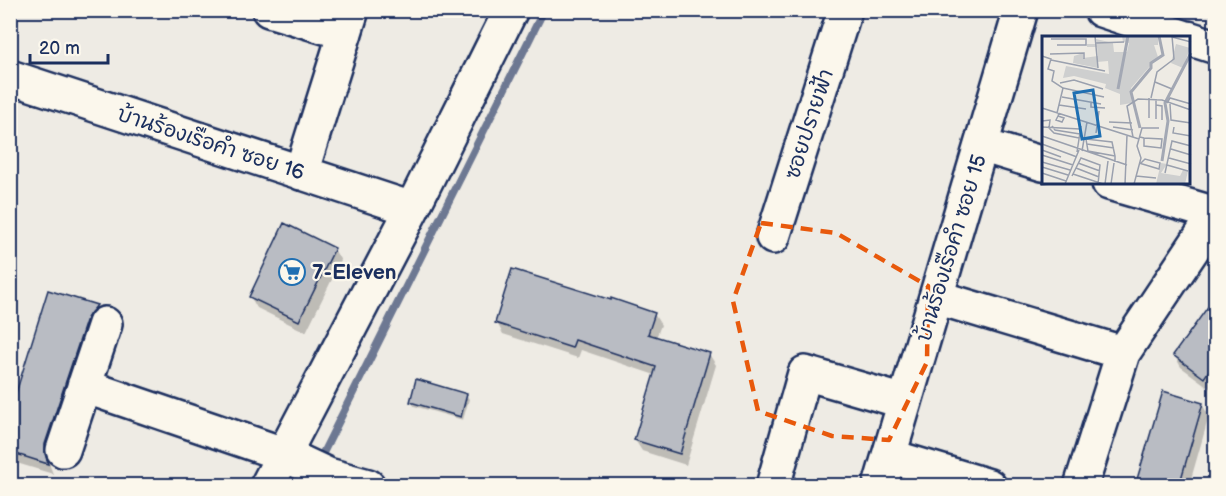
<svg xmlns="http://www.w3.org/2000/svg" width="1226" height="496" viewBox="0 0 1226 496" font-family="'Balsamiq Sans','Playpen Sans Thai',sans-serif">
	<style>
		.shadow { fill: #0003 }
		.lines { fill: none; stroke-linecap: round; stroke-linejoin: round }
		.stream { stroke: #6d7892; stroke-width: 8 }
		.building { fill: #b9bcc3; stroke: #1b2f5e; stroke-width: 1.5 }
		.minor-casing { stroke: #1b2f5e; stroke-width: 38 }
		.minor { stroke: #fbf7ec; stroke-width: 33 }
		.marked { fill: none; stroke: #e8590c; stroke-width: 4.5; stroke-dasharray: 12 8; stroke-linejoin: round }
		.labels { text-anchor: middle; stroke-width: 4.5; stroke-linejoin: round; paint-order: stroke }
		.street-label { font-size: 21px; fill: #1b2f5e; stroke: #fbf7ec }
		.poi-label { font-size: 21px; font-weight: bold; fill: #1b2f5e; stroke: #fbf7ec; text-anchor: start }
		.inset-river { fill: none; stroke: #a3a8b4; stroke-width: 3 }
		.inset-road { fill: none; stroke: #9aa0ae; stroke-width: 1.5 }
		.view { fill: #1f6fb2; fill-opacity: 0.15; stroke: #1f6fb2; stroke-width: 3 }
		.inset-edge { fill: none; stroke: #1b2f5e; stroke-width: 3 }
	</style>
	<rect width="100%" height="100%" fill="#eeebe4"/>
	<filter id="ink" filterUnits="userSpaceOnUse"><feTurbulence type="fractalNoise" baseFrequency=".0167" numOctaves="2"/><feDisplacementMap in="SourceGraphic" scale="12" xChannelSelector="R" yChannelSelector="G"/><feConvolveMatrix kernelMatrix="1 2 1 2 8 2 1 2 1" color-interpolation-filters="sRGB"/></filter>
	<g filter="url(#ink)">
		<path class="shadow" d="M334,249L341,261L306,332L257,308L250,296Z
			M49,291L96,306L103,318L51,457L50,466L53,474L10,461V417Z
			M1216,300V383L1211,389L1181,367L1174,355Z
			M654,314L661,325L656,338L709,354L716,365L686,465L642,451L635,440L655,375L581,350L578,358L503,334L497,323Z
			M466,395L469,399L463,420L414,406L412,402Z
			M1202,404L1209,416L1189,486H1137Z"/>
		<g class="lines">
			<path class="stream" d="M318,463L544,10"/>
		</g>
		<path class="building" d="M284,223L335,248L299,321L249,297Z
			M512,269L611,300V298L655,313L648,334L710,353L680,454L634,440L656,367L575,340L572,348L495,323Z
			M48,290L97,305L87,318L45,444V453L48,464L10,452V412Z
			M1215,297V362L1204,378L1173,355Z
			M416,379L467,394L461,417L410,402Z
			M1163,391L1203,403L1179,486H1135Z"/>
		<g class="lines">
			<defs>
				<path id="minor" d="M269,10L345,33
					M1101,10L1186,38
					M1188,38L1216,47
					M10,77L412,209
					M981,145L1043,164
					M301,173L352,10
					M1109,183L1216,214
					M773,237L845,10
					M936,297L1123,353
					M84,386L283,454L328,475L368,486
					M63,450L105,324
					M889,456L989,486
					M267,486L412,209L511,10
					M773,486L805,373L905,402
					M880,486L1021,10
					M1081,486L1123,353L1216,214"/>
			</defs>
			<use href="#minor" class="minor-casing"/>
			<use href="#minor" class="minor"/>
		</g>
	</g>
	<path class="marked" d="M761,223L836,233L928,286L927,362L889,440L832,436L758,411L733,301Z"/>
	<defs>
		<symbol id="supermarket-ring" viewBox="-11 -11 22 22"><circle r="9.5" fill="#fbf7ec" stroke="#1f6fb2" stroke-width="1.5"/><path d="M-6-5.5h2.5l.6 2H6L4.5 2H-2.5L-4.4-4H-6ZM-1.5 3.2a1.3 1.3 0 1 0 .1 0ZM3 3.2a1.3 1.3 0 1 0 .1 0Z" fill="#1f6fb2"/></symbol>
	</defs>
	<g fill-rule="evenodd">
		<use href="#supermarket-ring" x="277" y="257" width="30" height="30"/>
	</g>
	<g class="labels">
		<g class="street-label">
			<text transform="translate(809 124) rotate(-72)" y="7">ซอยปรายฟ้า</text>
			<text transform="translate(211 143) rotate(18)" y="7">บ้านร้องเรือคำ ซอย 16</text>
			<text transform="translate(951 248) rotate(-73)" y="7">บ้านร้องเรือคำ ซอย 15</text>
		</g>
		<g class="poi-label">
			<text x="312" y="279">7-Eleven</text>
		</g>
	</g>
	<g transform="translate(1042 36)">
		<rect width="148" height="148" fill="#eeebe4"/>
		<path d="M80,0H116V9H112L116,21L89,52L90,67L78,69V58L63,52L64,48L32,40L21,42L24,30L67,38L66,25L55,26L56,32L31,27L32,20L41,17V22L56,20L55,11H45V8H55L54,3L71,7L72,16H85L87,7L81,6ZM134,8L148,12L141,32L129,27ZM119,127L125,128L119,137L138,140L141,134L146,135L143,148H114Z" fill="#cecfcf"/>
		<path class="inset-river" d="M76,53L86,0M98,92L89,56L109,32V27L121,19L117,0M120,125L126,85L123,67L149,17"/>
		<path class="inset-road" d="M53,0L56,32M130,1L149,6M9,3H44V9H15M54,7L82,6M8,18L42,17V23M0,20L9,23L6,33L12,35L10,45L21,52L15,77M9,24L63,35M113,46L130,53M18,47L32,44L61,53M21,52L62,61M20,61L59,68M107,62V82M109,62L115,36L132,23L130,0M49,67V71L63,72M125,67L128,62L149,68M128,68L129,84L149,87M17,69L44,73M114,69L120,70V84M0,72L97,103M16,80L22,82L20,86L14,84L16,80L17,77M114,83V63M0,85L8,84L7,92L12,97L37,102M67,86L90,87M10,90L13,94L38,98M0,91L38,93M71,91L91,94M132,91L131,97L149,100M54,97L57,75M0,100L85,129M91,101L85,70L96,63L120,64L149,74M98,101L102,102L120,103L119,112L102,110V102M0,108L35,121M45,108L72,112M129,113L149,119M0,114L19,121M40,115L45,86M35,116L39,90M0,119L31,129M73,120L46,115L44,103L70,106L73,120V126M127,122L149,128M0,126L28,134M36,127L58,135M97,127L117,133L118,127L103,123L99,127M125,129L146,135M0,131L26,139M34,132L57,141M0,137L24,145M123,137L130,105L149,110M31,138L61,148M30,140L39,122L58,129L56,148M94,140L114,142M23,148L37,114M63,148L66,125M69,148L72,127M83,148L85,99M92,148L99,122L95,110L100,92H117"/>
		<path class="view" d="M51,54L58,100L40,103L32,57Z"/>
		<rect width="148" height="148" class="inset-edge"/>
	</g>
	<rect width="1226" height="496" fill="none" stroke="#fbf7ec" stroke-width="36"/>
	<rect x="18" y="18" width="1190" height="460" fill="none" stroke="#1b2f5e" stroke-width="2" filter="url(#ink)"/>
	<path d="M30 54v9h78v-9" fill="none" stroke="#1b2f5e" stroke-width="3"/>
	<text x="39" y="54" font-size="18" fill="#1b2f5e" stroke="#fbf7ec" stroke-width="4.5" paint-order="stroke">20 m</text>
</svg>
